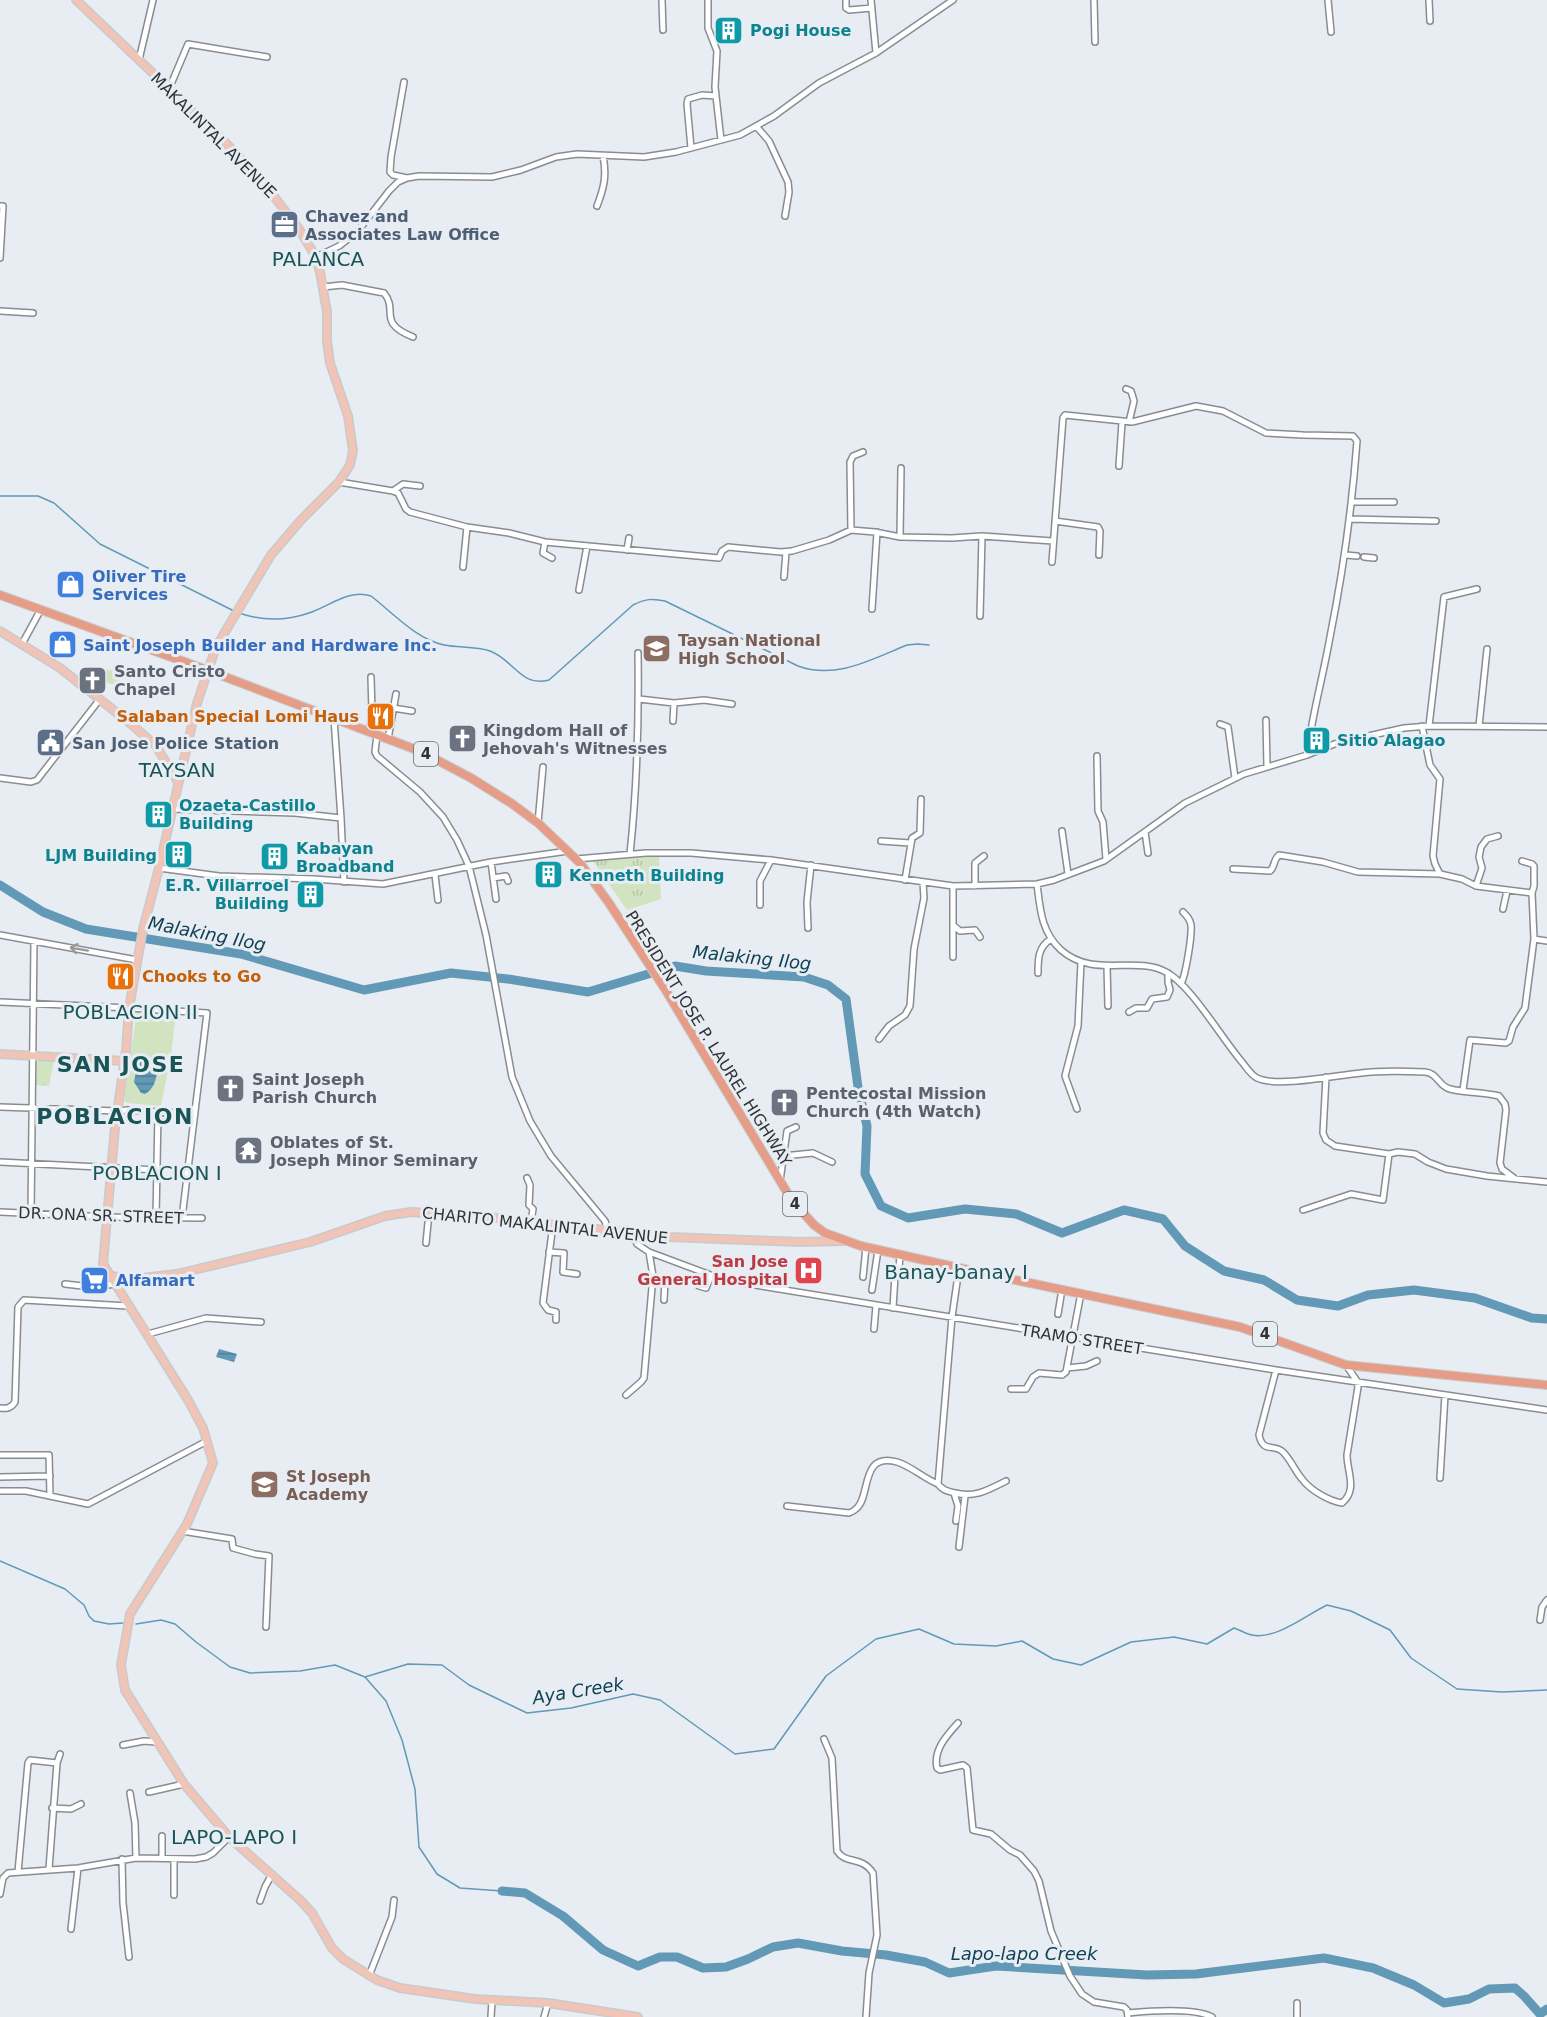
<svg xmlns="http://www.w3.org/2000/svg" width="1547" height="2017" viewBox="0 0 1547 2017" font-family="'DejaVu Sans',sans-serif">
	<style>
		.grass { fill: url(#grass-tufts) }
		.green { fill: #d1e3c1 }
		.water { fill: url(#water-rules) }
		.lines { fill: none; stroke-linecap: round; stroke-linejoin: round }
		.stream { stroke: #6199b6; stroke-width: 1.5 }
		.river { stroke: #6199b6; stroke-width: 9 }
		.minor-casing { stroke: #888d92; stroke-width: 8 }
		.major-casing { stroke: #c9cacb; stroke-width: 10 }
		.highway-casing { stroke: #c9cacb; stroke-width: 10 }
		.minor { stroke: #fff; stroke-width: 5 }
		.major { stroke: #f0c4b7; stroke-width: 7 }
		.highway { stroke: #e69d87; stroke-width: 8 }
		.oneway { stroke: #989a9a }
		.labels { text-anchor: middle; stroke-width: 6; stroke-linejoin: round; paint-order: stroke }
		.shield { fill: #e7edf3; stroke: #686c6f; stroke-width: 1.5 }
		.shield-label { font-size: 15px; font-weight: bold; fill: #313436 }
		.culture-label { font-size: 16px; font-weight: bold; fill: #0d838f; stroke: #e7edf3; text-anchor: start }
		.street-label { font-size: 16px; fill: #313436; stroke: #e7edf3 }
		.service-label { font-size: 16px; font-weight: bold; fill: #4e5e75; stroke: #e7edf3; text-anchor: start }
		.shop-label { font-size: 16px; font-weight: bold; fill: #366cbe; stroke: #e7edf3; text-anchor: start }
		.education-label { font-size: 16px; font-weight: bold; fill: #785e54; stroke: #e7edf3; text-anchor: start }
		.worship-label { font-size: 16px; font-weight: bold; fill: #5b616d; stroke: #e7edf3; text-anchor: start }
		.food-label { font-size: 16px; font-weight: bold; fill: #c56008; stroke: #e7edf3; text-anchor: end }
		.health-label { font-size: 16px; font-weight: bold; fill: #be3a42; stroke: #e7edf3; text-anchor: end }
		.water-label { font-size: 18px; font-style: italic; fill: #114156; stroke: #e7edf3 }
		.quarter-label { font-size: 20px; fill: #195557; stroke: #e7edf3 }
		.district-label { font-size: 22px; font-weight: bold; letter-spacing: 1.5px; fill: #195557; stroke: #e7edf3 }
	</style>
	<defs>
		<pattern id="grass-tufts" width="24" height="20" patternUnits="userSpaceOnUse" patternTransform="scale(1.5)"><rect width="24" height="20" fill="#d1e3c1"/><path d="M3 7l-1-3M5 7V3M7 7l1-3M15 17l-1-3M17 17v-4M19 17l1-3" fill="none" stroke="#b4c3a6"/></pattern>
		<pattern id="water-rules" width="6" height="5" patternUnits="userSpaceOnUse" patternTransform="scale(1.5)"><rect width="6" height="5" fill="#6199b6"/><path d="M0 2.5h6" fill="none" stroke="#517e95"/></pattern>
	</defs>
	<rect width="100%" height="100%" fill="#e7edf3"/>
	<path class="grass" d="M659,856L661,899L627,910L593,861Z
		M41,1060H54L49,1086L36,1085L37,1062Z"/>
	<path class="green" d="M100,668L123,673L120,686L98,681Z
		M137,1011L176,1013L171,1055L161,1106L127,1103L124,1101Z"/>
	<path class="water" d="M141,1056L156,1063C159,1073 155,1089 145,1094L141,1093L134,1082L137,1067L136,1058Z
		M219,1349L237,1354L234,1362L216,1357Z"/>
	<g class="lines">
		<path class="stream" d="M0,496H38L54,503L100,544L234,611
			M239,613C262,621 286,621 309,613C330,606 348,589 371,596C393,613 416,639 444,645C459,648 475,646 490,651C513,659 521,688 549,680L633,605C645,599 652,598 665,601L798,666C836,680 872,659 907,645L918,644L929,645
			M0,1561L65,1589L84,1605L89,1616L94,1621L109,1624L123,1623
			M136,1624L161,1620L175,1624L196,1642L230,1667L250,1673L300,1671L335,1665L365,1677L386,1701L402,1740L415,1789L419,1847L437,1874L460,1888L502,1891
			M365,1677L408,1664L442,1665L469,1685L527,1713L571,1708L633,1694L660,1700L735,1754L774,1749L826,1676L876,1639L919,1629L954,1644L996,1646L1022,1641L1053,1659L1081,1665L1131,1642L1174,1637L1207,1644L1234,1628C1240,1630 1246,1634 1252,1635C1276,1640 1306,1615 1327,1605L1351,1611L1390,1630L1411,1658L1457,1689L1502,1692L1547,1690"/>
		<path class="river" d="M0,885L43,912L86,929L241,954L364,990L451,973L508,979L588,992L675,966L706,971L804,977L828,985L846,999L858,1087L867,1126L865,1174L881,1206L908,1218L965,1209L1016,1214L1062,1233L1124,1210L1163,1219L1185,1246L1224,1271L1264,1280L1297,1300L1338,1306L1368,1295L1414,1290L1475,1298L1532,1318L1547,1319
			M502,1891L525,1893L563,1916L603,1950L638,1966L660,1957H677L703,1968L726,1967L748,1959L773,1947L798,1943L842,1951L886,1955L925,1962L949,1973L996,1966L1147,1975L1196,1974L1324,1958L1373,1968L1414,1985L1444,2003L1469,1999L1489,1989L1515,1988L1524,1996L1540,2014L1547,2009"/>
		<defs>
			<path id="minor" d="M662,0L663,30
				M708,0V28L717,51L715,87L721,140
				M846,0V8L849,10L872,8
				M871,0L876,53
				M1094,0L1095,42
				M1328,0L1331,32
				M1429,0L1430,21
				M139,60L153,0
				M404,82L391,157L390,172L393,175L407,178
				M169,89L188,44L267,57
				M756,126L769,141L788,182L789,192L785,216
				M691,148L687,104L688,99L702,95L716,96
				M0,206H3L0,258
				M597,206C604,188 607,175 603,156
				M316,257L339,246L358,231L389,191L398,182L407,178L419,176L492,177L521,170L556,157L577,154L644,157L676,152L740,135L774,116L819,83L876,53L953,0
				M323,287L342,285L384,293C399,311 376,322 413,337
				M0,311L33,313
				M1126,389L1131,391L1134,401L1129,422
				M1119,466L1122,422
				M339,482L393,491L398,493L406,509L410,512L467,527L509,533L545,542L719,558L722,551L728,547L781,552L792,551L829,540L851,530L875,532L900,537L952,538L982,536L1053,541
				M393,491L403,484L420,486
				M1353,502H1394
				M1350,519L1436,521
				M1055,521L1098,527L1100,531L1099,555
				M851,530L850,462L853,456L863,452
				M900,537L901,468
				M545,542L543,553L552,558
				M627,550L629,538
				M1346,555L1357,556
				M1364,557L1374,558
				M1052,562L1063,418L1065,415L1132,422L1196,406L1223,411L1266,433L1303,435L1353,436L1357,441C1352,508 1343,572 1330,637C1323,677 1312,715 1307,755
				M463,567L467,527
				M784,577L786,552
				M579,590L587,546
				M872,609L877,532
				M980,616L982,536
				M22,644L40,611
				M639,699L674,703L704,700L732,704
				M393,708L412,711
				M334,719L341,818L344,882
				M1266,720L1267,766
				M673,721L674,703
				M1220,724L1228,727L1235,778
				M1422,726L1430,765L1440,779L1433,856L1435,864L1440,874
				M1429,726L1444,597L1477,589
				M1479,726L1487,649
				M369,732L372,712L371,677
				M377,735L375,752L377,756L420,792L443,817L457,840L469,866L486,935L512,1077L530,1121L551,1156L605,1221L608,1230
				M388,739L396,694
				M1097,756L1098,811L1103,822L1106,859
				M0,778L31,782L37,780L100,699
				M172,809L295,813L341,818
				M538,823L543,767
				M1062,831L1068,874
				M1145,832L1148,853
				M881,841L910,843
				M630,854C637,788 639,720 638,653
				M576,859L646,853H691L771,860L953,886L1037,884L1054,880L1104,861L1185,803L1244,774L1307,755L1337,743L1404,728L1429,726L1547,727
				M1522,861L1532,864L1534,866V886L1532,893
				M491,862L496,899
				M159,868L219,876L314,879L383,884L491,862L568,851
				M1233,869L1270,871C1275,867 1273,860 1279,855L1323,862L1358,872L1440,874L1462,879L1476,886L1532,893L1534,939L1525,1008L1513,1027L1509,1041L1506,1043L1470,1040L1463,1090
				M435,875L438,900
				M493,878L506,876L508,881
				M905,880L912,838L920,833L921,799
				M1037,884C1040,908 1041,932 1061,950C1094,979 1135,955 1166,972C1191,985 1222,1039 1242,1062C1246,1067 1251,1075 1257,1078C1278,1088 1337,1075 1361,1073C1382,1070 1404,1071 1425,1072C1438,1073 1438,1086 1450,1089C1466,1093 1483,1092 1499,1096L1505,1104L1506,1110L1500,1163L1502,1169L1514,1178
				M953,886V957
				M975,886V863L984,856
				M1476,886L1482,868L1479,857L1481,847L1487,839L1498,836
				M760,905V881L771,860
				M1503,909L1507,891
				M954,926L960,931L975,930L980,937
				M808,928L807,902L811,865
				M0,935L137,960
				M1534,939L1547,941
				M1107,966L1108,1006
				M1038,973C1038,959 1038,947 1051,939
				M1181,984C1186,974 1192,936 1191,925C1190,919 1187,916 1183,912
				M0,1002L129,1008L207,1013L182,1218
				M1129,1012L1136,1008H1147L1152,999L1167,997L1170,990L1168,982V973
				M879,1039L889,1026L905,1015L910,1006L914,949L924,898L923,883
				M1326,1077L1323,1133L1326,1140L1335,1146L1389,1154L1398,1152L1415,1154L1428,1162L1446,1169L1487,1176L1547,1182
				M0,1107L118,1111L127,1110L194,1114
				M1077,1109L1065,1076L1078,1026L1081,962
				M783,1156L813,1153L832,1162
				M0,1162L158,1170
				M527,1178L530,1185L529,1205L533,1209L531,1222
				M780,1181L787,1131L796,1127
				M1303,1210L1351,1194L1383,1200L1389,1154
				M0,1212L107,1217L202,1218
				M31,1213L34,941
				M156,1218L158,1112
				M553,1224L543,1303L548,1310L556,1312V1320
				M632,1232L637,1244L649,1252L724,1280L1276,1370L1547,1410
				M426,1243L429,1213
				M549,1252L564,1253L563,1272L577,1274
				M959,1268L952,1317L938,1484C942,1490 947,1491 955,1493C975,1498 988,1490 1006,1481
				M653,1276L665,1280L664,1300
				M863,1277L866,1247
				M65,1284L91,1287L116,1284
				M699,1286L706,1288L711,1276
				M872,1290L878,1250
				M893,1308L895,1275L899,1269L900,1254
				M1058,1314L1062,1289
				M874,1329L876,1306
				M148,1334L206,1318L261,1322
				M1067,1368L1086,1366L1097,1361
				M1276,1370L1259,1435C1263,1454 1274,1443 1283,1452C1291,1460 1295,1471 1302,1479C1310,1490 1329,1501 1342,1503C1358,1490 1347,1472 1347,1455L1358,1387L1357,1381L1346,1365
				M1011,1389H1026L1033,1377L1039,1373L1062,1375L1066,1372L1081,1293
				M626,1395L641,1382L644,1378L653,1276L649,1252
				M0,1408C7,1409 11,1408 15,1402L18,1307L24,1300L128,1306
				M0,1455H49L50,1495
				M0,1477L50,1476
				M1440,1478L1445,1395
				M0,1491H26L88,1504L207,1441
				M954,1493L958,1506L956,1521
				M787,1506L849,1513C852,1512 855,1510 857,1508C871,1495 860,1452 897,1462C911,1466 923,1478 938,1484
				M182,1531L232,1539L233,1548L255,1554L269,1556L266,1627
				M959,1547L965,1496
				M1540,1620L1542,1607L1547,1600
				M958,1723C947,1735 933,1750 937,1768L940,1770L963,1765L967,1768L973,1830L991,1834L1010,1850L1020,1855L1034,1871L1039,1881L1051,1931L1070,1976L1082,1994L1094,2002L1124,2007L1127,2010L1128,2017
				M824,1739L832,1758L837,1851C846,1865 861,1855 873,1873L877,1935L869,1973L866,2017
				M123,1745L144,1741L156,1742
				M57,1763L60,1754
				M149,1792L184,1784
				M130,1793L135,1823L136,1858
				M52,1808L71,1809L81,1804
				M162,1858V1836
				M122,1859L123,1903L129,1957
				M18,1872L28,1763L30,1760L57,1763L49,1869
				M0,1894L3,1878L8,1873L78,1868L136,1858L195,1859L206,1857L213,1853L229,1837
				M174,1895V1859
				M260,1901L265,1887L272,1874
				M71,1929L78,1868
				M369,1976L392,1917L394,1900
				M1297,2003V2017
				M1128,2013C1149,2011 1194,2007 1212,2017
				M491,2017L492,2001
				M544,2017L548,2003"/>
			<path id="major" d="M76,0L223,140L266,186L299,229L316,257L320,272L327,312V341L330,363L348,416L353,451L350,465L339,482L301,520L271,555L216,647L197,703L159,868L143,929L129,1008L126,1051L115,1127L103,1264L188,1400L203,1428L213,1463L187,1524L130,1614L121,1665L125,1690L184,1784L229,1837L300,1900L312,1913L332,1948L343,1959L377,1980L400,1988L475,1999L548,2003L638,2017
				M0,631L60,668L131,724L156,746L178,782
				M0,1054L125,1061
				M112,1276L133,1279L177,1274L310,1242L385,1216L411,1212L488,1217L670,1237L799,1242L843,1241"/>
			<path id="highway" d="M0,595L207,670L422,752L471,778L511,803L538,823L580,863L609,903L665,989L791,1199L814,1225L825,1233L861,1246L982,1273L1240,1327L1346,1365L1547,1385"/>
		</defs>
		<use href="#minor" class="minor-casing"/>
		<use href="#major" class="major-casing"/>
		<use href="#highway" class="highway-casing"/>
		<use href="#minor" class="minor"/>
		<use href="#major" class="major"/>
		<use href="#highway" class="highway"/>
	</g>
	<defs><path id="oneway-shaft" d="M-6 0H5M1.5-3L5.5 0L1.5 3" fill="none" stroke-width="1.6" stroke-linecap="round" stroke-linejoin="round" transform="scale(1.5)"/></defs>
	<use class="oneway" href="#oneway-shaft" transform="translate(79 949) rotate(-170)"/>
	<defs>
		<symbol id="building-square" viewBox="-11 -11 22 22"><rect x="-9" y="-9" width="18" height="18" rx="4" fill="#0f9aa8" stroke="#e7edf3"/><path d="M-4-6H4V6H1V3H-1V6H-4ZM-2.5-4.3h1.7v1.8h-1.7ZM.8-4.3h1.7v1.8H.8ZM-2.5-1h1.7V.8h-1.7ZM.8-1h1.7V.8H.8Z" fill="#fff"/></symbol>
		<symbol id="office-square" viewBox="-11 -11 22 22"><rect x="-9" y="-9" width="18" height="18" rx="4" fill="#5c6f8a" stroke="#e7edf3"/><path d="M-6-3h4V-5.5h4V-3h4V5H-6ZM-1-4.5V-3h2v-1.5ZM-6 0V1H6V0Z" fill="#fff"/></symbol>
		<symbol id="shop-square" viewBox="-11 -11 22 22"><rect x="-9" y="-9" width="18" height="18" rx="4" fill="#3f7fe0" stroke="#e7edf3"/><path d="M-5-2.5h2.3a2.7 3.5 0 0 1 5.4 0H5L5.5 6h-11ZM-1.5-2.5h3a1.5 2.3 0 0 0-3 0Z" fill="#fff"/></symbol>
		<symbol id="school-square" viewBox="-11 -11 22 22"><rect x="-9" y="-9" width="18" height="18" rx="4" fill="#8d6e63" stroke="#e7edf3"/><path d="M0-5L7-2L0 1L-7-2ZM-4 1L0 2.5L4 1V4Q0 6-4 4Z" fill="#fff"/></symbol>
		<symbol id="church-square" viewBox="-11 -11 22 22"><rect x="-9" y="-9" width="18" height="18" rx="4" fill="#6b7280" stroke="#e7edf3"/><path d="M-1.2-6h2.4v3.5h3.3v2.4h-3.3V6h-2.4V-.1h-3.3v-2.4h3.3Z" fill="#fff"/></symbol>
		<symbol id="restaurant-square" viewBox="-11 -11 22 22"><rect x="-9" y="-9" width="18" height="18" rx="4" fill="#e8710a" stroke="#e7edf3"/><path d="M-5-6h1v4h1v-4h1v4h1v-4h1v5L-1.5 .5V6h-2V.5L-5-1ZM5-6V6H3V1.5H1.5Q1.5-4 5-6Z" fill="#fff"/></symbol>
		<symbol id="civic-square" viewBox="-11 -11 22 22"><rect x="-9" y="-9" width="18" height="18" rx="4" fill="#5c6f8a" stroke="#e7edf3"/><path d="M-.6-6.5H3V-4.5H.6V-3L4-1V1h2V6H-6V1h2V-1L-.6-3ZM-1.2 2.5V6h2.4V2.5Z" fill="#fff"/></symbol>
		<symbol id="temple-square" viewBox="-11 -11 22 22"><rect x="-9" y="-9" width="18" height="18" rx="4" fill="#6b7280" stroke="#e7edf3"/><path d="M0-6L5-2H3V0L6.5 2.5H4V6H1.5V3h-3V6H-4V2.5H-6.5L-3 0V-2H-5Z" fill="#fff"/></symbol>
		<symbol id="hospital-square" viewBox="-11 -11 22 22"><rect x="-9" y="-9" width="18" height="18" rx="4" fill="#e0444e" stroke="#e7edf3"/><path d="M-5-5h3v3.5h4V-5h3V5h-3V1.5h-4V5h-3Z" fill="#fff"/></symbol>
		<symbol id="supermarket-square" viewBox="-11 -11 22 22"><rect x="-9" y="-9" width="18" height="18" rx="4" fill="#3f7fe0" stroke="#e7edf3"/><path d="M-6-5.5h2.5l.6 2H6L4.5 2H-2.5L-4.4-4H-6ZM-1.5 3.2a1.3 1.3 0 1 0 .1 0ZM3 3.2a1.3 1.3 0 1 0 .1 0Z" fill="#fff"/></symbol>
	</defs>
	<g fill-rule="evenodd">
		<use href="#building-square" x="712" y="14" width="33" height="33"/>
		<use href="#office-square" x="268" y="208" width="33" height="33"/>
		<use href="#shop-square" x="54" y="568" width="33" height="33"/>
		<use href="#shop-square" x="46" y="628" width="33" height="33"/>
		<use href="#school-square" x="640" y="632" width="33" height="33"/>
		<use href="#church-square" x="76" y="664" width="33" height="33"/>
		<use href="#restaurant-square" x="364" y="700" width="33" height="33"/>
		<use href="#church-square" x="446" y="722" width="33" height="33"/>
		<use href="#building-square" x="1300" y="724" width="33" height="33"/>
		<use href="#civic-square" x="34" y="726" width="33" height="33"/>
		<use href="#building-square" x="142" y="798" width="33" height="33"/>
		<use href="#building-square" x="162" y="838" width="33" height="33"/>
		<use href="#building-square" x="258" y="840" width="33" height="33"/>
		<use href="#building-square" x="532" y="858" width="33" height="33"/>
		<use href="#building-square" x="294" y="878" width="33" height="33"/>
		<use href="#restaurant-square" x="104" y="960" width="33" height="33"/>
		<use href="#church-square" x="214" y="1072" width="33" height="33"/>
		<use href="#church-square" x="768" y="1086" width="33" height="33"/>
		<use href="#temple-square" x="232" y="1134" width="33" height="33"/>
		<use href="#hospital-square" x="792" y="1254" width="33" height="33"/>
		<use href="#supermarket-square" x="78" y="1264" width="33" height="33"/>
		<use href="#school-square" x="248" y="1468" width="33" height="33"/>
	</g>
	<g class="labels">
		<g class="shield">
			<rect x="414" y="742" width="24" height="24" rx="4.5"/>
			<rect x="783" y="1192" width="24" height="24" rx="4.5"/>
			<rect x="1253" y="1322" width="24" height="24" rx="4.5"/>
		</g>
		<g class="shield-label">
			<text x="426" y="759">4</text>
			<text x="795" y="1209">4</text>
			<text x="1265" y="1339">4</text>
		</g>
		<g class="culture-label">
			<text x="750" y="36">Pogi House</text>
			<text x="1337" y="746">Sitio Alagao</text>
			<text x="179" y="811">Ozaeta-Castillo<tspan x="179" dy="18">Building</tspan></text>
			<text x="296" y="854">Kabayan<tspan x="296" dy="18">Broadband</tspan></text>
			<text x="157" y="861" text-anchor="end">LJM Building</text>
			<text x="569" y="881">Kenneth Building</text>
			<text x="289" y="891" text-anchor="end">E.R. Villarroel<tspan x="289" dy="18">Building</tspan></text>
		</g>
		<g class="street-label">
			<text transform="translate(214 135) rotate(45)" y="6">MAKALINTAL AVENUE</text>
			<text transform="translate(709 1038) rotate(58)" y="6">PRESIDENT JOSE P. LAUREL HIGHWAY</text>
			<text transform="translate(101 1215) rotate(2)" y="6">DR. ONA SR. STREET</text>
			<text transform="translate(545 1225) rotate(6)" y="6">CHARITO MAKALINTAL AVENUE</text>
			<text transform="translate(1082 1339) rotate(9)" y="6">TRAMO STREET</text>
		</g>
		<g class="service-label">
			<text x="305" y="222">Chavez and<tspan x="305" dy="18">Associates Law Office</tspan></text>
			<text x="72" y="749">San Jose Police Station</text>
		</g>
		<g class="shop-label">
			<text x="92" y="582">Oliver Tire<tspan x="92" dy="18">Services</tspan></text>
			<text x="83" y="651">Saint Joseph Builder and Hardware Inc.</text>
			<text x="116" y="1286">Alfamart</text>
		</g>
		<g class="education-label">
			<text x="678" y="646">Taysan National<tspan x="678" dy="18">High School</tspan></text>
			<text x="286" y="1482">St Joseph<tspan x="286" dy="18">Academy</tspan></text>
		</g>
		<g class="worship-label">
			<text x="114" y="677">Santo Cristo<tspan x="114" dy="18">Chapel</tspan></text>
			<text x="483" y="736">Kingdom Hall of<tspan x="483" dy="18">Jehovah's Witnesses</tspan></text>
			<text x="252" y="1085">Saint Joseph<tspan x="252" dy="18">Parish Church</tspan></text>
			<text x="806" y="1099">Pentecostal Mission<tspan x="806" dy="18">Church (4th Watch)</tspan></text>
			<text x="270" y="1148">Oblates of St.<tspan x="270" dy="18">Joseph Minor Seminary</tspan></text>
		</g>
		<g class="food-label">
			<text x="359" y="722">Salaban Special Lomi Haus</text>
			<text x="142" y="982" text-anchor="start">Chooks to Go</text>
		</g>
		<g class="health-label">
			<text x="788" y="1267">San Jose<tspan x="788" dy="18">General Hospital</tspan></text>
		</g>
		<g class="water-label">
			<text transform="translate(207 934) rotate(11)" y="6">Malaking Ilog</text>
			<text transform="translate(752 958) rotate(6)" y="6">Malaking Ilog</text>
			<text transform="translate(578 1691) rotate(-9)" y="6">Aya Creek</text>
			<text x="1024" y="1960">Lapo-lapo Creek</text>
		</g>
		<g class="quarter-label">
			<text x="318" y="266">PALANCA</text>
			<text x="177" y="777">TAYSAN</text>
			<text x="130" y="1019">POBLACION II</text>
			<text x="157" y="1180">POBLACION I</text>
			<text x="956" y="1279">Banay-banay Ⅰ</text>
			<text x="234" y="1844">LAPO-LAPO I</text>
		</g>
		<g class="district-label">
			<text x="121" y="1072">SAN JOSE</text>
			<text x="115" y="1124">POBLACION</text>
		</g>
	</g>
</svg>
